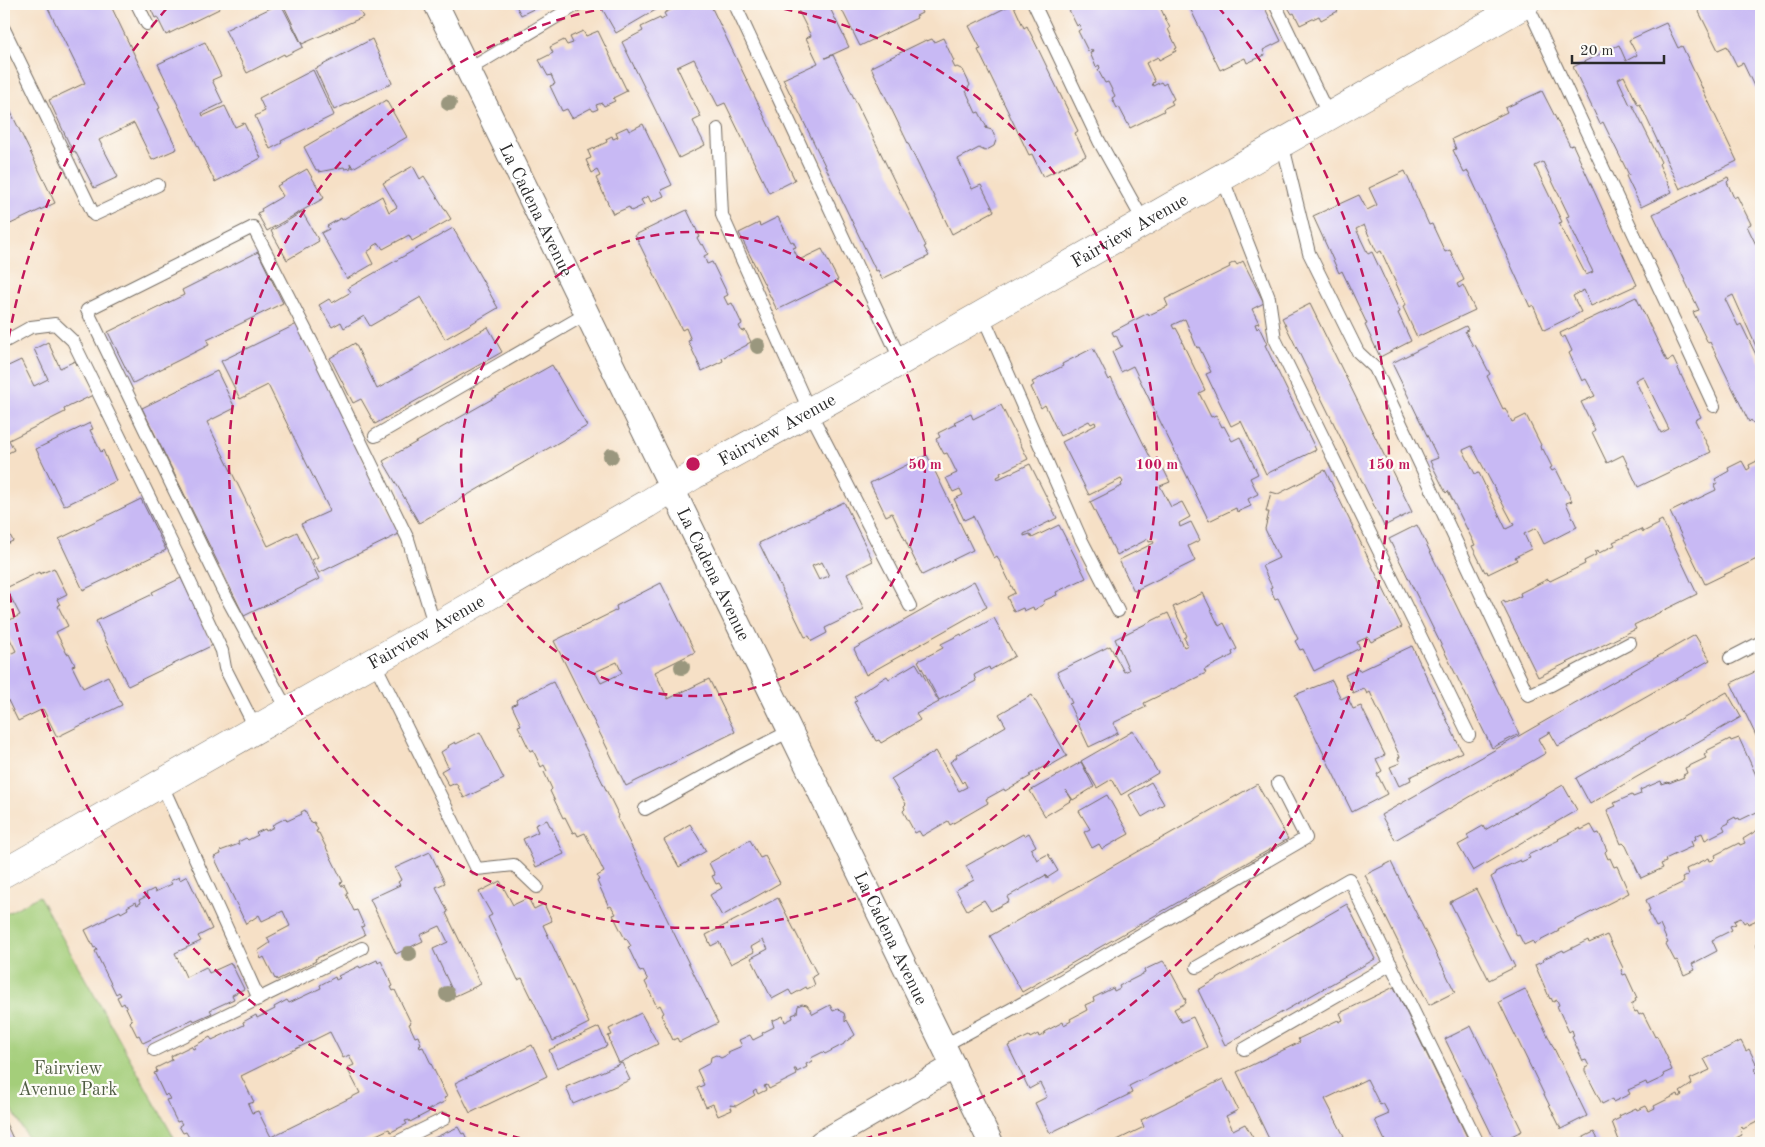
<svg xmlns="http://www.w3.org/2000/svg" width="1765" height="1147" viewBox="0 0 1765 1147" font-family="'Old Standard TT',serif">
	<style>
		.green { fill: #a4ce7a; stroke: #687c52 }
		.building { fill: #c8b9f4; fill-rule: evenodd }
		.lines { fill: none; stroke-linecap: round; stroke-linejoin: round }
		.lane-casing { stroke: #726a61; stroke-width: 14 }
		.street-casing { stroke: #726a61; stroke-width: 26 }
		.secondary-casing { stroke: #726a61; stroke-width: 29 }
		.lane { stroke: #fff; stroke-width: 12 }
		.street { stroke: #fff; stroke-width: 24 }
		.secondary { stroke: #fff; stroke-width: 28 }
		.tree { fill: #9a977e }
		.ring { fill: none; stroke: #c2185b; stroke-width: 2.5; stroke-dasharray: 9 6 }
		.labels { text-anchor: middle; stroke-width: 4.5; stroke-linejoin: round; paint-order: stroke }
		.street-label { font-size: 18px; fill: #2b2b2b; stroke: #fdfcf7 }
		.park-label { font-size: 18px; fill: #4f5c43; stroke: #fdfcf7 }
		.centre { fill: #c2185b; stroke: #fdfcf7; stroke-width: 2.5 }
		.ring-label { font-size: 15px; text-anchor: middle; font-weight: bold; fill: #c2185b; stroke: #fdfcf7; stroke-width: 4.5; stroke-linejoin: round; paint-order: stroke }
	</style>
	<rect width="100%" height="100%" fill="#fdfcf7"/>
	<filter id="ink" filterUnits="userSpaceOnUse"><feTurbulence type="fractalNoise" baseFrequency=".02" numOctaves="2"/><feDisplacementMap in="SourceGraphic" scale="10" xChannelSelector="R" yChannelSelector="G"/><feConvolveMatrix kernelMatrix="1 2 1 2 8 2 1 2 1" color-interpolation-filters="sRGB"/></filter>
	<filter id="wash" filterUnits="userSpaceOnUse"><feTurbulence type="fractalNoise" baseFrequency=".0096" numOctaves="4" result="noise"/><feDisplacementMap in="SourceGraphic" scale="20" xChannelSelector="R" yChannelSelector="G"/><feGaussianBlur stdDeviation="1.12" result="paint"/><feColorMatrix in="noise" values="0 0 0 0 0 0 0 0 0 0 0 0 0 0 0 0 0 1.4 0 .05"/><feComposite in="paint" operator="in"/></filter>
	<g filter="url(#wash)">
		<rect width="100%" height="100%" fill="#f6e0c6"/>
		<path class="green" d="M39,896L177,1143H30L4,1094V915Z"/>
		<g id="blocks">
			<path class="building" d="M46,4H110L160,108L158,109L177,149L152,160L134,123L99,140L118,177L94,188L75,151L73,152L49,100L85,83Z
				M151,4H217L219,9L166,35L157,17L155,18L149,5Z
				M279,4H281L303,47L285,56L284,54L247,73L225,30Z
				M283,4H356L363,17L302,44Z
				M515,4H544L521,15Z
				M602,4H666L616,33L600,5Z
				M683,4L685,8L693,4H710L795,180L769,193L725,103L718,106L694,59L677,67L701,117L693,121L705,145L679,158L622,42L643,31L641,27L660,18L661,20L666,17L664,13Z
				M795,4H828L849,47L825,58L833,55L926,246L924,247L929,256L882,279L878,270L876,271L783,79L818,63L806,38L811,36Z
				M839,4H926L927,6L920,9L922,13L916,16L917,18L860,46Z
				M1013,4L1024,28L1027,26L1078,131L1075,133L1086,156L1043,177L1032,154L1029,155L978,50L981,49L969,26Z
				M1066,4H1156L1158,8L1160,7L1170,28L1168,29L1177,48L1175,49L1176,51L1159,60L1158,57L1146,63L1155,82L1152,83L1153,86L1161,82L1163,85L1166,83L1174,99L1171,101L1173,104L1163,109L1164,111L1130,128L1119,107L1117,108L1112,98L1115,96L1108,82L1105,83L1098,70L1100,68L1099,65L1096,67L1090,53L1093,52L1092,50L1088,51L1078,31L1081,29L1079,24L1077,26Z
				M1188,4H1263L1281,41L1263,50L1265,55L1247,63L1245,58L1220,70Z
				M1286,4H1342L1335,7L1338,11L1321,20L1319,16L1300,25L1294,13L1292,14Z
				M1695,4H1761V101L1743,63L1737,66L1727,46L1718,50Z
				M1666,23L1678,48L1682,46L1737,161L1680,189L1640,104L1638,105L1624,76L1618,79L1630,105L1632,104L1661,162L1659,164L1672,192L1641,207L1626,176L1629,175L1603,122L1600,124L1573,67L1619,45L1626,61L1637,55L1629,40Z
				M583,31L586,36L598,31L627,91L613,98L615,101L604,106L602,103L596,105L598,109L593,111L591,108L572,118L567,109L562,111L550,86L555,84L551,75L548,76L539,60L553,53L550,47L564,40L567,45L573,43L570,37Z
				M943,38L954,61L952,62L955,68L957,67L963,70L970,85L966,91L976,113L979,112L987,128H985L992,130L996,140L994,146L985,151L979,148L958,159L972,189L981,185L994,211L952,234L871,67L926,40L927,41L932,39L934,42Z
				M372,39L392,83L334,110L315,69Z
				M205,42L221,76L212,80L223,103L202,113L203,116L225,106L235,127L244,123L261,158L215,182L158,64Z
				M313,70L334,115L281,141L282,143L270,149L255,116L265,111L259,98Z
				M1542,91L1570,146L1573,145L1637,285L1591,306L1584,290L1573,296L1581,312L1544,330L1533,305L1530,307L1468,171L1464,173L1453,150L1456,149L1452,139L1507,112L1505,108ZM1543,162L1569,216L1566,217L1593,272L1586,275L1559,223L1562,222L1535,166Z
				M4,98L55,203L4,227Z
				M386,100L407,137L353,168L350,163L351,168L345,169L344,167L319,172V170H316L304,147Z
				M643,124L672,185L661,190L664,196L651,202L648,196L641,200L644,205L631,211L629,207L613,214L596,178L600,176L597,170L592,173L586,160L591,158L588,151L607,142L606,139L612,136L613,139L618,137L616,132L627,127L629,131Z
				M413,166L420,179L424,176L451,219L412,241L409,235L383,249L379,243L372,247L373,248L367,252L373,264L347,279L321,233L329,229L327,226L341,218L342,220L382,196L389,212L397,207L383,183Z
				M307,169L324,198L267,231L257,213L262,211L261,209L283,196L277,186Z
				M1405,171L1429,225L1432,224L1445,252L1450,250L1464,280L1457,284L1459,288L1463,285L1475,310L1417,337L1403,307L1406,305L1381,251L1377,253L1364,225L1356,229L1368,254L1372,252L1400,312L1398,313L1411,341L1380,357L1365,325L1367,324L1342,271L1339,273L1313,216L1359,195L1367,210L1377,205L1369,188Z
				M1728,177L1729,180L1727,182L1734,198L1737,196L1751,224L1747,226L1761,255V352L1759,353L1733,295L1725,299L1738,326L1741,324L1761,365V419L1753,423L1751,420L1749,422L1710,342L1708,343L1693,312L1699,310L1653,214Z
				M687,210L700,237L697,238L701,245L703,244L708,254L704,256L707,264L712,262L728,295L724,297L728,305L732,303L742,324L739,326L742,332L745,330L751,342L747,344V345L722,358L723,361L702,371L688,341L691,340L686,328L682,330L635,235Z
				M302,212L319,241L287,260L271,231Z
				M778,217L791,242L793,241L796,247L793,248L799,260L822,249L838,280L777,310L739,233L759,223L760,226Z
				M453,228L498,308L445,339L421,297L370,326L364,316L344,328L341,322L332,327L319,305L329,299L332,303L351,292L348,288Z
				M258,252L283,303L207,340L209,345L133,383L108,332L184,295L182,290Z
				M1243,261L1264,303L1252,309L1259,323L1255,324L1257,329L1259,327L1267,344L1265,345L1316,450L1266,474L1241,421L1231,426L1206,374L1211,372L1199,347L1197,348L1185,319L1172,325L1174,329L1176,328L1183,341L1182,342L1205,390L1199,393L1211,417L1216,415L1222,427L1224,426L1232,441L1240,437L1258,474L1250,478L1258,494L1248,499L1251,506L1237,512L1236,508L1209,521L1133,366L1121,372L1112,352L1123,346H1121L1116,335L1114,336L1112,332L1148,313L1149,315L1168,306L1165,299L1230,267L1229,265L1235,262L1237,265Z
				M1636,297L1667,361L1673,358L1701,417L1695,420L1711,452L1638,487L1623,455L1607,463L1592,432L1595,430L1581,402L1595,396L1586,379L1582,381L1569,353L1572,351L1565,336L1562,338L1560,333ZM1643,376L1669,429L1661,433L1635,380Z
				M1310,304L1412,512L1384,526L1282,318Z
				M297,324L399,534L319,573L312,560L318,557L301,524L330,511L268,385L240,399L221,361Z
				M1466,326L1468,330L1465,331L1473,346L1475,345L1490,374L1487,376L1503,409L1505,408L1512,422L1526,415L1541,445L1540,446L1541,450L1543,449L1552,467L1550,468L1552,471L1556,469L1572,501L1566,503L1577,527L1544,544L1536,528L1524,534L1531,549L1515,557L1517,560L1488,574L1487,571L1485,572L1472,546L1475,545L1448,491L1446,493L1430,461L1438,458L1392,363ZM1472,446L1514,525L1506,529L1479,473L1475,474L1463,450Z
				M488,327L502,352L375,424L361,399L353,403L330,358L355,343L377,389Z
				M48,342L60,368L75,361L93,395L64,409L65,412L9,440L14,450L4,455V399L6,398L4,392V368L21,360L34,386L48,379L34,349Z
				M1093,348L1109,380L1111,378L1156,469L1162,466L1170,482L1160,486L1171,507L1182,502L1190,517L1179,523L1180,527L1191,522L1200,540L1188,546L1195,561L1134,591L1119,560L1154,543L1153,541L1149,542L1148,539L1117,555L1090,502L1122,486L1121,484L1123,482L1121,479L1089,495L1062,442L1096,425L1095,422L1091,424L1089,421L1060,436L1045,405L1041,408L1031,387L1034,385L1032,382L1063,366L1062,364Z
				M552,365L587,426L419,523L383,461Z
				M217,371L235,408L207,422L268,546L297,532L319,579L244,616L142,408Z
				M1001,405L1028,459L1000,473L1001,475L997,477L998,479L1030,464L1057,518L1024,534V536L1030,534L1032,538L1059,525L1086,578L1056,592L1057,595L1043,601L1044,604L1034,610L1033,607L1024,611L1023,608L1014,612L1007,597L1015,593L997,556L994,558L973,516L964,520L954,499L963,495L960,489L953,492L946,478L957,473L947,453L944,454L936,439L940,437L938,433L956,424L954,422L971,414L973,419Z
				M90,423L93,429L90,430L101,452L103,450L116,481L64,506L36,449Z
				M927,455L973,550L922,575L892,513L886,516L870,483Z
				M1761,459V557L1705,584L1670,512L1716,490L1714,485L1717,483L1715,479L1729,471L1728,468L1742,461L1747,470L1750,468L1749,465Z
				M1325,470L1402,627L1371,642L1368,637L1357,642L1360,648L1314,671L1303,649L1300,650L1295,641L1298,639L1278,598L1275,599L1270,588L1272,587L1262,566L1279,558L1265,529L1269,512H1266L1271,492L1278,494Z
				M141,499L166,550L83,590L59,539Z
				M844,502L873,561L847,574L864,609L825,628L827,633L812,641L809,636L805,637L759,543ZM822,562L829,576L819,580L812,566Z
				M1662,520L1697,594L1634,625L1636,629L1538,677L1501,602L1504,600L1505,603L1521,596L1520,593L1548,579L1550,581L1585,564L1584,561L1596,555L1595,552L1598,550L1599,553L1615,545L1613,542L1641,529L1643,532L1659,524L1658,522Z
				M4,523L13,541L4,545Z
				M1417,525L1519,734L1492,748L1389,539Z
				M54,568L67,594L57,599L60,605L58,606L68,626L56,632L67,654L69,653L75,665L72,666L83,688L108,676L122,705L57,737L43,709L18,721L4,692V657L16,651L4,627V623L20,615L6,588L39,572L40,574Z
				M181,578L213,645L128,686L96,621L153,594L152,592Z
				M974,581L987,607L866,675L854,649Z
				M661,583L695,652L655,672L668,699L709,679L735,732L626,786L554,641L617,610L616,606ZM617,662L622,673L601,683L595,672Z
				M1203,593L1219,626L1224,623L1237,649L1232,652L1233,655L1204,670L1206,673L1144,703L1146,707L1113,723L1118,733L1089,747L1069,704L1072,703L1057,672L1110,646L1124,672L1129,670L1115,639L1168,613L1184,647L1188,645L1184,638L1187,636L1173,607Z
				M994,618L1015,656L990,670L989,667L974,675L976,681L939,700L918,661L943,648L941,644L961,634L962,636Z
				M1695,635L1710,660L1558,746L1550,732L1538,739L1546,753L1395,840L1381,815Z
				M1412,646L1462,752L1410,777L1411,780L1399,786L1390,767L1400,763L1398,758L1400,757L1370,692L1367,694L1364,688L1353,693L1345,675L1358,669L1359,671Z
				M916,663L939,702L916,714L920,720L881,743L879,740L876,741L854,702L857,701L854,697L887,676L889,679Z
				M1761,669V736L1757,738L1731,683Z
				M1332,680L1341,699L1347,696L1353,709L1361,706L1385,755L1376,759L1382,771L1377,774L1387,794L1352,812L1295,695Z
				M553,682L619,816L617,817L718,1023L679,1042L677,1038L673,1040L661,1015L664,1013L660,1005L657,1007L645,982L648,980L643,971L640,972L628,947L631,946L626,938L625,939L613,915L616,914L611,906L609,907L597,881L599,880L597,876L604,872L585,833L578,836L576,832L573,833L565,817L563,818L550,791L552,789L544,772L547,771L544,765L541,767L533,750L530,751L518,726L521,725L512,706L517,703L516,700Z
				M1727,692L1741,717L1590,804L1576,778Z
				M1032,695L1067,756L1046,768L1045,766L1029,775L1031,776L1005,791L1004,789L986,799L988,803L950,825L948,821L922,836L919,831L915,833L903,811L905,809L904,806L906,804L891,779L936,751L959,791L967,787L964,781L962,783L950,762L957,757L956,755L1006,726L999,714Z
				M1133,731L1158,773L1121,795L1112,779L1097,788L1081,761Z
				M480,732L504,779L464,798L456,783L449,786L441,771L448,767L441,752L449,747L448,746L455,742L456,744Z
				M1739,738L1761,786V810L1740,820L1739,818L1736,819L1735,817L1728,821L1729,823L1723,826L1725,830L1705,840L1702,833L1695,836L1696,839L1691,841L1693,846L1665,859L1666,862L1661,864L1663,868L1641,878L1626,846L1623,843L1621,844L1607,810L1616,806L1614,803L1632,795L1633,797L1641,794L1640,790L1661,781L1662,784L1668,782L1669,783L1684,777L1683,775L1687,773L1685,768L1706,758L1704,755L1707,753L1706,751L1730,739L1731,741Z
				M1081,762L1094,787L1073,800L1066,790L1072,800L1045,816L1030,791Z
				M1151,782L1164,804L1142,817L1129,795Z
				M1257,784L1288,839L1022,992L990,936Z
				M1563,785L1577,810L1473,871L1458,845L1469,839L1467,835L1483,826L1485,830Z
				M1107,795L1129,834L1102,849L1099,844L1092,848L1084,832L1090,829L1079,811Z
				M305,810L311,823L314,822L318,830L316,831L317,833H319L343,882L340,883L342,886L344,885L348,893L346,894L354,911L357,910L364,926L361,927L365,935L315,959L316,961L277,980L276,978L275,979L264,957L261,959L258,951L270,943L267,938L290,926L283,911L262,921L259,915L246,924L214,857L221,854L220,851L239,844L238,842L246,838L248,840L258,835L256,833L265,829L266,831L274,827L272,825L286,818L287,821L302,814L301,812Z
				M547,820L550,826H551L564,854L536,867L523,839L538,832L535,825Z
				M690,824L706,851L679,867L664,840Z
				M1591,825L1596,834L1599,833L1607,850L1605,852L1608,859L1610,858L1614,867L1617,866L1629,893L1558,929L1559,931L1534,944L1533,941L1524,945L1519,935L1517,936L1491,877L1496,874L1495,872L1520,860L1521,862L1530,858L1528,855L1559,840L1558,839L1580,828L1581,830Z
				M1761,828V918L1748,924L1747,921L1744,923L1741,918L1734,921L1736,924L1730,926L1732,930L1712,940L1717,951L1692,964L1695,970L1684,975L1677,960L1675,961L1666,944L1668,943L1660,925L1656,927L1648,911L1650,910L1646,900L1684,882L1682,878L1688,875L1686,869L1709,858L1710,861L1713,860L1716,857L1715,855L1739,843L1740,845L1745,843L1743,839Z
				M1029,833L1036,846L1031,849L1037,860L1048,854L1058,871L1047,878L1046,875L1007,897L1009,901L991,911L984,900L967,910L956,890L974,880L966,866L1023,834L1024,836Z
				M750,840L760,858L765,856L780,883L722,916L710,895L722,888L719,883L716,884L712,876L715,875L709,863Z
				M430,852L445,883L436,887L448,912L446,913L481,984L455,996L433,949L448,942L440,926L420,935L423,941L396,954L370,899L400,885L398,882L401,880L395,868Z
				M1391,862L1455,992L1429,1005L1365,875Z
				M187,876L212,929L198,936L201,941L175,953L186,977L206,967L209,973L231,963L244,989L232,995L234,999L210,1010L212,1013L194,1021L193,1019L143,1043L139,1035L137,1036L130,1022L132,1020L124,1003L121,1005L117,997L121,995L119,992L116,994L95,951L97,950L96,947L94,948L85,930L107,919V917L120,911L121,913L128,909L127,907L136,902L137,905L141,903L139,900L147,896L146,893L154,889L155,892L172,884L170,881L179,877L180,880Z
				M500,881L513,905L528,898L534,909L544,904L552,921L543,925L589,1023L553,1041L522,978L518,980L488,917L492,915L479,892Z
				M1476,889L1515,967L1489,980L1450,902Z
				M778,898L817,974L812,977L815,985L807,989L806,987L792,995L789,990L772,999L751,958L768,949L763,940L751,947L754,952L731,964L719,942L711,946L706,935Z
				M1347,904L1375,959L1225,1045L1198,990Z
				M1607,935L1623,968L1621,970L1623,975L1626,974L1637,998L1635,999L1636,1001L1631,1004L1635,1012L1637,1011L1639,1015L1643,1013L1655,1037L1657,1036L1668,1059H1667L1672,1070L1663,1074L1664,1077L1647,1085L1646,1082L1628,1090L1630,1094L1613,1102L1612,1099L1602,1104L1585,1071V1068L1589,1066L1586,1060L1583,1061L1572,1037L1574,1036L1572,1030L1569,1032L1557,1006L1559,1005L1557,1000L1553,1002L1551,998L1550,999L1535,965L1544,961L1543,959L1563,950L1564,952L1588,940L1589,943Z
				M1761,942V956L1756,945Z
				M377,960L378,963L381,961L393,986L391,987L393,991L395,990L411,1023L409,1024L415,1037L418,1036L421,1044L419,1045L420,1048L423,1047L447,1097L444,1098L446,1101L428,1110L429,1112L410,1122L409,1120L405,1121L407,1124L391,1132L389,1129L359,1143H192L186,1132L183,1133L179,1126L182,1124L180,1121L177,1122L166,1100L170,1099L167,1094L165,1096L154,1073L157,1072L156,1068L172,1060L171,1056L191,1046L193,1049L195,1048L194,1046L210,1037L212,1040L244,1025L243,1022L256,1015L257,1018L275,1009L274,1007L287,1000L289,1003L321,988L320,985L335,977L336,980L340,978L338,976L359,966L360,968ZM330,1032L343,1058L349,1055L354,1065L347,1068L360,1093L271,1137L258,1111L252,1113L248,1104L254,1102L241,1076Z
				M1163,961L1166,965H1167L1186,1000L1185,1001L1186,1003L1174,1009L1181,1022L1193,1017L1207,1047L1129,1086L1132,1093L1050,1133L1035,1103L1047,1097L1040,1083L1029,1089L1008,1046L1029,1036L1030,1038L1038,1034L1039,1037L1045,1034L1044,1032L1063,1022L1064,1025L1071,1021L1070,1019L1087,1010L1085,1005L1094,1001L1093,998L1113,988L1114,991L1120,988L1119,986L1145,973L1144,970Z
				M1394,987L1470,1143H1386L1375,1120L1389,1114L1383,1103L1380,1105L1367,1079L1325,1099L1344,1136L1341,1138L1344,1143H1271L1237,1072L1300,1042L1298,1039L1338,1020L1339,1022L1343,1020L1340,1013Z
				M1525,989L1587,1116L1561,1129L1499,1002Z
				M802,1004L807,1005L813,1014L830,1005L833,1011L838,1009L840,1011L844,1013L845,1017V1022L847,1020L855,1035L844,1043V1044L825,1054L823,1052L811,1058L812,1061L806,1064L807,1067L797,1072L796,1069H794L797,1075L769,1089L767,1085L764,1086L766,1090L758,1094L756,1090L753,1092L755,1095L736,1106L730,1105L732,1110L718,1116L713,1104L706,1107L697,1088L704,1085L697,1070L710,1063L711,1057L716,1055L721,1058L729,1054L728,1052L742,1046L739,1040L750,1035L753,1040L763,1035L762,1033L774,1027L772,1021L783,1016L785,1022L793,1018L792,1015L797,1013L798,1006Z
				M641,1013L658,1044L619,1063L610,1043H611L608,1036L612,1035L609,1029Z
				M1471,1026L1522,1131L1507,1138L1509,1143H1496L1445,1039Z
				M599,1027L607,1046L557,1068L549,1050Z
				M1741,1041L1746,1051L1749,1049L1758,1067L1755,1069L1761,1083V1120L1743,1129L1742,1127L1740,1129L1742,1135L1736,1138L1738,1141L1732,1143H1620L1612,1122L1620,1118L1619,1116L1636,1108L1637,1110L1646,1106L1649,1111L1655,1108L1654,1106L1678,1094L1679,1097L1682,1095L1680,1092L1692,1084L1690,1079L1710,1070L1704,1059Z
				M532,1045L547,1076L470,1113L455,1083Z
				M622,1063L630,1080L573,1104L566,1087Z
				M1223,1079L1238,1110L1226,1116L1233,1130L1245,1124L1256,1143H1111L1144,1127L1141,1120Z
				M4,1119L15,1143H4Z
				M458,1127L462,1134L464,1133L469,1143H423Z
				M1594,1132L1600,1143H1572Z"/>
		</g>
	</g>
	<g filter="url(#ink)">
		<use href="#blocks" fill-opacity="0" stroke="#726a61" stroke-width="1"/>
		<g class="lines">
			<defs>
				<path id="lane" d="M137,4L147,24
					M1034,4L1099,141L1144,222
					M1275,4L1329,116
					M1490,4L1497,19
					M1527,4L1714,406
					M736,7L901,361
					M4,29L94,215L158,185
					M468,70L578,4
					M718,129L722,215L810,412L910,606
					M1282,142L1309,253L1358,352L1375,368L1528,695L1551,685L1630,643
					M1222,177L1269,298L1275,339L1469,735
					M982,314L1081,539L1118,611
					M4,342L31,327L55,324L73,341L179,558L222,651L225,668L256,729
					M375,436L586,314
					M1730,658L1761,642
					M374,662L477,869L514,865L537,887
					M288,711L223,591L87,310L253,227L319,356L408,539L435,627
					M161,783L259,999
					M645,809L739,757L790,731
					M1197,967L1349,879L1478,1143
					M945,1045L1030,999L1306,838L1278,783
					M1244,1049L1391,964
					M154,1050L362,948
					M395,1143L444,1119"/>
				<g id="street">
					<path id="s1" d="M436,4L991,1143"/>
					<path d="M821,1143L954,1066"/>
				</g>
				<g id="secondary">
					<path id="s2" d="M4,873L435,627L647,504L694,475L901,361L1525,4"/>
				</g>
			</defs>
			<use href="#lane" class="lane-casing"/>
			<use href="#street" class="street-casing"/>
			<use href="#secondary" class="secondary-casing"/>
			<use href="#lane" class="lane"/>
			<use href="#street" class="street"/>
			<use href="#secondary" class="secondary"/>
		</g>
		<g class="tree">
			<circle cx="449" cy="103" r="8"/>
			<circle cx="758" cy="346" r="8"/>
			<circle cx="611" cy="456" r="8"/>
			<circle cx="682" cy="667" r="8"/>
			<circle cx="409" cy="954" r="8"/>
			<circle cx="447" cy="994" r="8"/>
		</g>
	</g>
	<g class="ring">
		<circle cx="693" cy="464" r="232"/>
		<path d="M754 4A464 464 0 1 1 632 4"/>
		<path d="M536 1142A696 696 0 0 1 4 561M4 367A696 696 0 0 1 168 7M1218 7A696 696 0 0 1 850 1142"/>
	</g>
	<g class="labels">
		<g class="street-label">
			<text dy="6" stroke="none"><textPath href="#s1" startOffset="229">La Cadena Avenue</textPath></text>
			<text dy="6" stroke="none"><textPath href="#s2" startOffset="1296">Fairview Avenue</textPath></text>
			<text dy="6" stroke="none"><textPath href="#s2" startOffset="891">Fairview Avenue</textPath></text>
			<text dy="6" stroke="none"><textPath href="#s1" startOffset="634">La Cadena Avenue</textPath></text>
			<text dy="6" stroke="none"><textPath href="#s2" startOffset="486">Fairview Avenue</textPath></text>
			<text dy="6" stroke="none"><textPath href="#s1" startOffset="1039">La Cadena Avenue</textPath></text>
		</g>
		<g class="park-label">
			<text x="68" y="1074">Fairview<tspan x="68" dy="21">Avenue Park</tspan></text>
		</g>
	</g>
	<circle cx="693" cy="464" r="8" class="centre"/>
	<g class="ring-label">
		<text x="925" y="469">50 m</text>
		<text x="1157" y="469">100 m</text>
		<text x="1389" y="469">150 m</text>
	</g>
	<rect width="1765" height="1147" fill="none" stroke="#fdfcf7" stroke-width="20"/>
	<path d="M1572 55v8h92v-8" fill="none" stroke="#2b2b2b" stroke-width="2.5"/>
	<text x="1580" y="55" font-size="15" fill="#2b2b2b" stroke="#fdfcf7" stroke-width="4" paint-order="stroke">20 m</text>
</svg>
